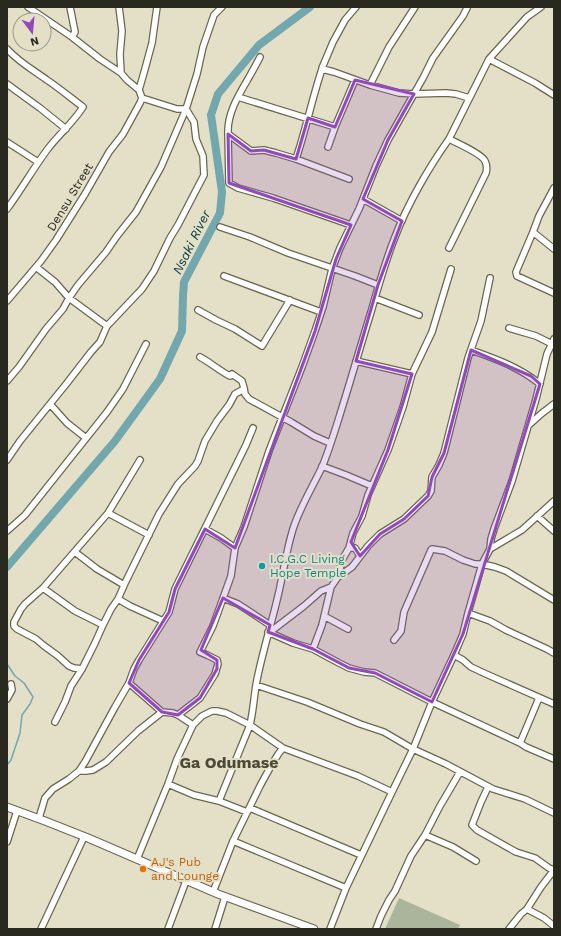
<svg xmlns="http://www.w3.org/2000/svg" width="561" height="936" viewBox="0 0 561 936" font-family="'Work Sans',sans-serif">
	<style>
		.green { fill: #aab59b }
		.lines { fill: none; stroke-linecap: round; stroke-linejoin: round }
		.stream { stroke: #72a7ae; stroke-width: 1.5 }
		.river { stroke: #72a7ae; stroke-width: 8 }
		.minor-casing { stroke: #6a6651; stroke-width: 8 }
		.tertiary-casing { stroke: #6a6651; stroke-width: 9 }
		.minor { stroke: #fff; stroke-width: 5.5 }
		.tertiary { stroke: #fff; stroke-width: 7 }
		.marked { fill: #9249bb; fill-opacity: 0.2; stroke: #9249bb; stroke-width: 3; stroke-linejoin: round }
		.culture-dot { fill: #0f9aa8; stroke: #e4e0c8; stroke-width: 1.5 }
		.food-dot { fill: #e8710a; stroke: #e4e0c8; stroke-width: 1.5 }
		.labels { text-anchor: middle; stroke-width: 4; stroke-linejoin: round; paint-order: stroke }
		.street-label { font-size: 12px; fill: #2a2920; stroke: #e4e0c8 }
		.culture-label { font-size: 12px; fill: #0d838f; stroke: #e4e0c8; text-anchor: start }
		.food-label { font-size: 12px; fill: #c56008; stroke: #e4e0c8; text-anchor: start }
		.water-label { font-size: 13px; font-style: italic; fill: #02373d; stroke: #e4e0c8 }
		.district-label { font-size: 16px; font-weight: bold; fill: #4c4935; stroke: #e4e0c8 }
	</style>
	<rect width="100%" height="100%" fill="#e4e0c8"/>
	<path class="green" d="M399,898L460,925L458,929H385Z"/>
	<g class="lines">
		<path class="stream" d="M7,664L15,676L24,683L33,697L30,704L22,715L20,733L11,760L7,765"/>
		<path class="river" d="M7,567L115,441L160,379L182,331L183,296L184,282L220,213L222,192L211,115L218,94L259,45L310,7"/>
		<defs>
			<path id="minor" d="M28,7L72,37L100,59L121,73
				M70,7L75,32L72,37
				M119,7L122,31L120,54L121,73L127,80L139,90L142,98
				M7,49C20,63 32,69 47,80C59,88 71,98 83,107C73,123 58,135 47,150C33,169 21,190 7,209
				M260,57C256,65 252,72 248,79C238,96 227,114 228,134L251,151L264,150L276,153L296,159L349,179
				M489,59L535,83L554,95
				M324,70L322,68L333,42L345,20L356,7
				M7,84L40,108L66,129
				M370,85L389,47L415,7
				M139,90L145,69L152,43L157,7
				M238,97L335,127
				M142,98L177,109H186L197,74L203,47L214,15L222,7
				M228,134L229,183L238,188L273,198L351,225
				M7,142L38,162
				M328,147L335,127L355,80
				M296,159C306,129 312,99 322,69L334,72L370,85L399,93L414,94L446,93L456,94L469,98
				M554,188L539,216L533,232L554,249
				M363,199L402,221
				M220,227L250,237L288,253L355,276L378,285
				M533,232L516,272L517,276L554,293
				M449,248L486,173C487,169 487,165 485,161C482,154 457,143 449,139
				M36,267L55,282L69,298L107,326
				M224,276L321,312
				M375,298L419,315
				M7,301L41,261L56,240L85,194L109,152L123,134L140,103L142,98
				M198,310L216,320L235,329L262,346L290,300
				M509,328L536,336L552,344
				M471,350C496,359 519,367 540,384
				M200,357C211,363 220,371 230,376L232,374L242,381L244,388L245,394L249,399L291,422L314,436L330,443
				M356,361L412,374
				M7,381L19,367L46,329L63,309L69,298L78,285L106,252L117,236L136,212L161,167L186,109
				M50,404L67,423L86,438
				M530,424L541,414L554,404
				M7,460L20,441L67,383L91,352L100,342L107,326L142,289L154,271L170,238L178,225L204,175L203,156L196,139L194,122L186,109
				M322,466L346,475L372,486
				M108,513L149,535
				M537,516L554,531
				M205,529L221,538L235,548
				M7,531L25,515L107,412L123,389L146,344
				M349,548H355L360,556
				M490,549L522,530L554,501
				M75,552L97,569L124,585
				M338,577L352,567L368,546L380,534L404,519L428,496L431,491L432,477L439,465L444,453L468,358L481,321L490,278
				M43,588L75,611L103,625
				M223,598L238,604L270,625
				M118,599L130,606L163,621
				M468,613L490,621L506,630L547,649L554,653
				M324,616L348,629
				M268,632L293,643L313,649L339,663L349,668L364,672L375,673L432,702L520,743L526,747L554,759
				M270,632L304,606L321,591L331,587
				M394,640L401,631L404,612L431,550L432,549L445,551L463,560L475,564H482L495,567L506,571L554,600
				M313,649L322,625L331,587L338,577L342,560L349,548L353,533L362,516L368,495L388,450L403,407L412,374L432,332L451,269
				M454,655L463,660L471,667L486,674L554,704
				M82,669L74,668L69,666L58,656L43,645L36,639L17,629L14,626V622L21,609L25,604L43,588L108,513L140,460
				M129,683L162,712L173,713L178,715L193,725
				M256,685L307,702L360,724L384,732L413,749L446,764L493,789L525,799L554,813
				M7,699L12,690L11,684
				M178,715L200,698L215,674L218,664L217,660L207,655L200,652L213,626L231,576L235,548L244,527L269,451L302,367L315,331L323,307L332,269L340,248L359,209L376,166L388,140L423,78L433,58L463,16L467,8
				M55,722L65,702L71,686L82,669L95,643L103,625L111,609L118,599L126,581L159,514L178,484L195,466L198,461L205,441L217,421L229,405L235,394L244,389
				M520,743L539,698
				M79,771H86L93,770L106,762L138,731L162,712
				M168,784L194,795L219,801L247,812
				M488,787L481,802L472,825L477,830L516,852L535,858L549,868L554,870
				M219,801L250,725C253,712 254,698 256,685C262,652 273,620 280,587C284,568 287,548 293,529C300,507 312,488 322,467C330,448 336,427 342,408C352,376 361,344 371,312C378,287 385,262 395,237C407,205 429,167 449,139L489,59L527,17L541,7
				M250,808L361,855
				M39,818L45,798L53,789L69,779L79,771L85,762L115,707L129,683L134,669L139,660L169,612L175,589L246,445L253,428
				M425,835L453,847L476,861
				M233,841L346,888
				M7,842L17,811
				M137,859L168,784L177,759L193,725L202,716L212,711H217L226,713L250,725L283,748L358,776L392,792
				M213,892L233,841L260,786L272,764L279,753L283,748
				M527,909L544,918L554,926
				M41,929L84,837
				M168,929L186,881
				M215,929L225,897
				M330,929L346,888L392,792L413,749L432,702L454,655L463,634L468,613L482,564L490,549L491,539L494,529L512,481L536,399L547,354L554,339
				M376,929L381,916L389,900L395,891L411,856L425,835L440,806L460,772
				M509,929L521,914L527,909L541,887L554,870"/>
			<path id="tertiary" d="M7,807L45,821L88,838L218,894L314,929"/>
		</defs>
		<use href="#minor" class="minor-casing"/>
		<use href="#tertiary" class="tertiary-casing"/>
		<use href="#minor" class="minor"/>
		<use href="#tertiary" class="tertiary"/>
	</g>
	<path class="marked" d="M355,80L414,94L388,140L363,199L402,221L378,285L356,361L412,374L388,450L351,542L360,556L380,534L404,519L428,496L432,477L444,453L471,350L531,376L540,384L463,634L432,702L375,673L349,668L313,649L268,632L270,625L223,598L201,650L217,660V669L200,698L178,715L162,712L129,683L139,660L169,612L175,589L205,529L235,548L315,331L336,259L351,225L229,183L228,134L251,151L264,150L296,159L308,118L335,127Z"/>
	<circle class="culture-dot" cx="262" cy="566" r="4"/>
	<circle class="food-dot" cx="143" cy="869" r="4"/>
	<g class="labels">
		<g class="street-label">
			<text transform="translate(70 197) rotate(-59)" y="4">Densu Street</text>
		</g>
		<g class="culture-label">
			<text x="270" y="563">I.C.G.C Living<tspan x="270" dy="14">Hope Temple</tspan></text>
		</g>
		<g class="food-label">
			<text x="151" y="866">AJ's Pub<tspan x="151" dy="14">and Lounge</tspan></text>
		</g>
		<g class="water-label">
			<text transform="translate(191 242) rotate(-64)" y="5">Nsaki River</text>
		</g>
		<g class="district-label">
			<text x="229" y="768">Ga Odumase</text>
		</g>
	</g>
	<rect width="561" height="936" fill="none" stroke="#2a2920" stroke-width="16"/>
	<g transform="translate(32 32) rotate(164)"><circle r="19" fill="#e4e0c8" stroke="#9a9785"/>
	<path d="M0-3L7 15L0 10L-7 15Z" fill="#9249bb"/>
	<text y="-6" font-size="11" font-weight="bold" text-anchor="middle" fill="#2a2920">N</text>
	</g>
</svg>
